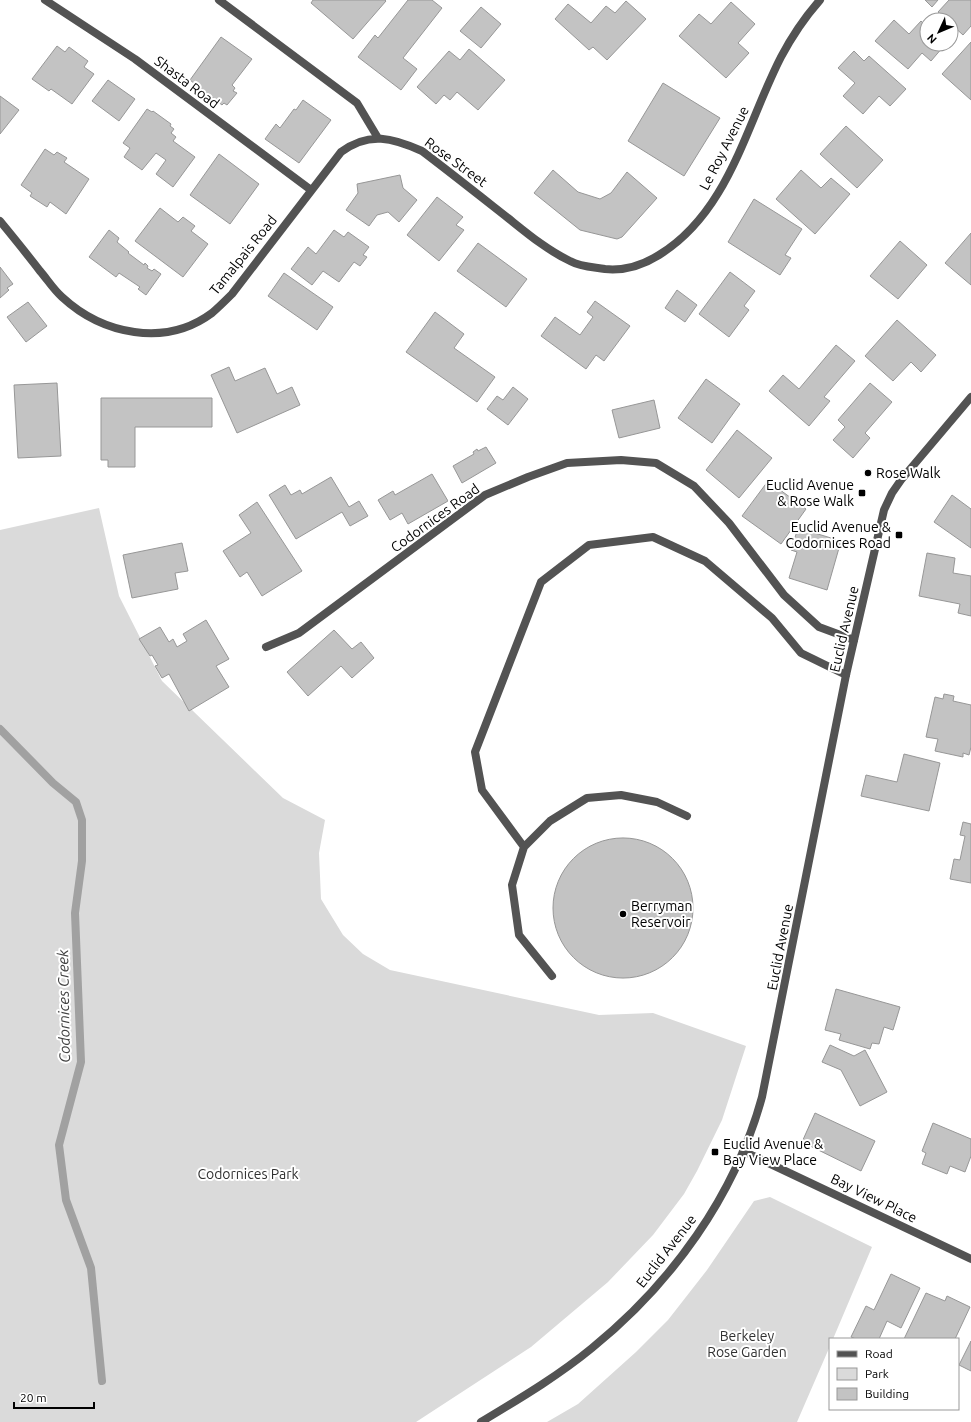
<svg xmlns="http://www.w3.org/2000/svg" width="971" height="1422" viewBox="0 0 971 1422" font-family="Ubuntu,sans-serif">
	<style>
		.green { fill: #dadada }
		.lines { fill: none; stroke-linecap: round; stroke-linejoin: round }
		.stream { stroke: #a1a1a1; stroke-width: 8 }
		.building { fill: #c3c3c3; stroke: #979797 }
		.service { stroke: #535353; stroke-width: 8 }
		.minor { stroke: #535353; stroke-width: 8 }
		.tertiary { stroke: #535353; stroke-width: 8 }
		.poi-dot { fill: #000; stroke: #fff; stroke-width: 1.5 }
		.labels { text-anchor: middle; stroke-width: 4; stroke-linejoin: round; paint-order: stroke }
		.street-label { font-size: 14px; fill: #000; stroke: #fff }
		.poi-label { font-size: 14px; fill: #000; stroke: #fff; text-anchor: start }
		.park-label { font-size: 14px; fill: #313131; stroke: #fff }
		.water-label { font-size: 15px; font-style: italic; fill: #424242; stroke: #fff }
	</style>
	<rect width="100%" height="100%" fill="#fff"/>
	<path class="green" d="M99,508L119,596L162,681L283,798L325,820L319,853L321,899L343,935L363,954L390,970L599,1015L653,1013L746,1046L722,1120L697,1171L684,1194L653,1235L608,1282L531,1347L416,1422H0V530Z
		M770,1197L872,1247L833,1339H830V1346L797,1422H547L578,1404L636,1352L668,1320L707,1270L754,1201Z"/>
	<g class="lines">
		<path class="stream" d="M0,729L53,783L76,802L82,820V861L75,913L81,1062L59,1145L66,1200L91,1268L102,1381"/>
	</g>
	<path class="building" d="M313,0H385L386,1L353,39L311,3Z
		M408,0H432L442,8L403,58L417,69L401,90L358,57L375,35L378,38Z
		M925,0H938L932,7Z
		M949,0H971V26L963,35L951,24V20H947L938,12Z
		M626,1L646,19L607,60L593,47L589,50L555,19L568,4L591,23L606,6L615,13Z
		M731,2L755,24L738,43L749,53L726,78L679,36L699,14L711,24Z
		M481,7L501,24L481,48L460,31Z
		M894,20L909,34L921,21L927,27V44H939L943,47L931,61L922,53L908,69L875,41Z
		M221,37L252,59L232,85L235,88L233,91L237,93L227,105L224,103L222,105L190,80Z
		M971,42V100L942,74Z
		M57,46L65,52L69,47L88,61L84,67L94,74L72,104L51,89L49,91L32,79Z
		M469,49L505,80L478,110L457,92L450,100L444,95L436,104L417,87L449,51L460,60Z
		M854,51L864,61L869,56L906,89L890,106L879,96L863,114L843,96L855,83L838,68Z
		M108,80L135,99L119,121L92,101Z
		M663,83L720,118L684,176L628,141Z
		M0,96L19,110L0,134Z
		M303,100L331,120L299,163L265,139L276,124L280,128L294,109L296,110Z
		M147,109L152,112L153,111L171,124L170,126L174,129L171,133L176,137L173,141L195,157L173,187L156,174L166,160L156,153L142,170L124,157L130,148L123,143Z
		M846,126L883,160L857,188L820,154Z
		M45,149L54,155L57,152L67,158L64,162L89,179L66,214L50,202L47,207L30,196L32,193L21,185Z
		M219,154L259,184L230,224L190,195Z
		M553,170L578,192L600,199L611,193L627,172L657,198L622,237L617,239L580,230L534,193Z
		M801,170L821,188L831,178L850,194L815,234L776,199Z
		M400,175L403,188L417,200L399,222L388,212L377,215L369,226L346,210L358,193L357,184Z
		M437,197L463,217L456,225L464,230L439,261L407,235Z
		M754,199L802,229L785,255L791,258L780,275L728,242Z
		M160,208L178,222L183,217L195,226L191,231L208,244L183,277L135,241Z
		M109,230L119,238L117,242L129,252L128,253L144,265L145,263L148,266L147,268L152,271L154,269L161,274L146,295L138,289L140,287L119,273L116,277L89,257Z
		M334,230L344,237L348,232L369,247L363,255L367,257L360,266L354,262L339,282L323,271L312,285L291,269L308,247L316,254Z
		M971,233V285L945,263Z
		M900,241L927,265L898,299L870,276Z
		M478,243L527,279L506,307L457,271Z
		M0,267L13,284L7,288L9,290L0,298Z
		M730,272L755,291L744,306L749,310L729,337L699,314Z
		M284,273L333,307L317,330L268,296Z
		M677,290L697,305L685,322L665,308Z
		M595,301L630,326L604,361L596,355L586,369L541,336L555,317L580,335L593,317L587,312Z
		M28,302L47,326L26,342L7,317Z
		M435,312L464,334L454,348L495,377L477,402L406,352Z
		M897,320L936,355L921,372L911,362L893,381L865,356Z
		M836,345L855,361L824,397L830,401L809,426L769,391L783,375L799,389Z
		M229,367L235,381L265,368L277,394L292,387L300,405L237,433L211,375Z
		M706,379L740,404L712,443L678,418Z
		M57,383L61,456L18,458L14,385Z
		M870,383L892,402L865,433L870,438L853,458L833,440L845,427L838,420Z
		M513,387L528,399L508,425L487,409L497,396L503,400Z
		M101,398H212V427H135V467H108V460H101Z
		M654,400L660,428L619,438L612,410Z
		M737,430L772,458L739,498L706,470Z
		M486,447L496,463L462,483L453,466L474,454L473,452L477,449L478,451Z
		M432,474L448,501L408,524L402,513L390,520L378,500L393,491L395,495Z
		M331,477L349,507L359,501L368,516L350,526L342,512L296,539L269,495L285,485L291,495L300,490L302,494Z
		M768,481L806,509L781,544L742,516Z
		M952,495L971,509V548L934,522Z
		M257,502L302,571L262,596L247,572L240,577L223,551L251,533L239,515Z
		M798,528L841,541L827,590L789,578L797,552L791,550Z
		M182,543L188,571L175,573L178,589L132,598L123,555Z
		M927,553L955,558L953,573L971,576V616L958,613L960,604L919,596Z
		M206,620L229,659L216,666L229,687L189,711L169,674L162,678L155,666L158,665L152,655L150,656L139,639L160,627L169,642L173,639L177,647L187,641L183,634Z
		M334,630L352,649L361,642L374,658L352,678L341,666L308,696L287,672Z
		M944,694L954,696L953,701L971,705V747L969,755L963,753V757L935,751L938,739L926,737L935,697L943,699Z
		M904,754L940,763L929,811L861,796L866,775L897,782Z
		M963,822L971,824V883L950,879L954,859L960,860L965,836L960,835Z
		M553 908a70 70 0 1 1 140 0a70 70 0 1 1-140 0Z
		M836,989L900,1007L893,1030L884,1027L879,1044L872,1043L870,1049L839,1040L841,1034L825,1030Z
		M830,1045L854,1056L865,1050L887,1092L860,1106L841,1070L822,1062Z
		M815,1113L875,1141L861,1171L802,1142Z
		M933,1123L971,1139V1156L965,1172L950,1166L947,1174L922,1164L926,1153L922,1151Z
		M891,1274L920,1288L901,1328L887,1321L879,1339H856L851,1337L866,1306L874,1310Z
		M926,1293L945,1301L947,1296L970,1307L955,1339H904Z
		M971,1341V1371L959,1365Z"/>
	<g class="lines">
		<path class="service" d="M524,847L550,821L587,798L621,795L657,802L687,816
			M552,976L519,935L512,885L524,847L482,790L475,752L541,582L589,545L653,537L705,561L772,618L801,653L846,675"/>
		<path class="minor" d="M45,0L135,59L311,190
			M219,0L357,103L378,138
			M0,221C13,237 27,254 40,271C47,279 53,289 62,297C102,334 165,348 212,313C219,307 226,300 232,294L341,152C369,131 393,138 422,151C451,173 480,196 508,218C528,234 547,250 570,261C581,267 593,267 605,269C625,271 643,265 659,255C729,212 746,125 781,57C791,38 805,17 820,0
			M266,647L299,633L485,495L528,477L567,463L621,460L656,463L694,486L729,523L784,595L819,627L854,640
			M743,1151L971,1259"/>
		<path class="tertiary" d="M481,1422C519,1399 558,1376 592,1348C671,1284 735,1196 762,1097L846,675L884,510L892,493L901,480L971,397"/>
	</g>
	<g class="poi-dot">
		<circle cx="868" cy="473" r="4"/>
		<rect x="858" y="489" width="8" height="8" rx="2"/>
		<rect x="895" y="531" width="8" height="8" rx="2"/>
		<circle cx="623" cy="914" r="4"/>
		<rect x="711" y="1148" width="8" height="8" rx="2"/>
	</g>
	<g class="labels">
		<g class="street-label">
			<text transform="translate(187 82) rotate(37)" y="5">Shasta Road</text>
			<text transform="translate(724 148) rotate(-63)" y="5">Le Roy Avenue</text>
			<text transform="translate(456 162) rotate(36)" y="5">Rose Street</text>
			<text transform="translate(243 255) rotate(-51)" y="5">Tamalpais Road</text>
			<text transform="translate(435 518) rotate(-36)" y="5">Codornices Road</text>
			<text transform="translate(844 629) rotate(-77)" y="5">Euclid Avenue</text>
			<text transform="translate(780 947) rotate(-79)" y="5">Euclid Avenue</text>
			<text transform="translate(874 1198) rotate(26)" y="5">Bay View Place</text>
			<text transform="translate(666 1251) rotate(-52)" y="5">Euclid Avenue</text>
		</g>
		<g class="poi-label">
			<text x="876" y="478">Rose Walk</text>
			<text x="854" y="490" text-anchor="end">Euclid Avenue<tspan x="854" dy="16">&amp; Rose Walk</tspan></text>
			<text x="891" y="532" text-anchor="end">Euclid Avenue &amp;<tspan x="891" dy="16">Codornices Road</tspan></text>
			<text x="631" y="911">Berryman<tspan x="631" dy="16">Reservoir</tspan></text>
			<text x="723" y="1149">Euclid Avenue &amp;<tspan x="723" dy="16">Bay View Place</tspan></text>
		</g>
		<g class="park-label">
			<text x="248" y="1179">Codornices Park</text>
			<text x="747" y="1341">Berkeley<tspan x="747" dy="16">Rose Garden</tspan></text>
		</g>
		<g class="water-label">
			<text transform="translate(64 1006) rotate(-91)" y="5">Codornices Creek</text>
		</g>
	</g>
	<rect x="829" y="1338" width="130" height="72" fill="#ffffff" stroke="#999999"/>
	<rect x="837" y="1351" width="20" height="6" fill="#535353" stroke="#999999"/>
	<text x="865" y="1358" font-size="12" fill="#000000">Road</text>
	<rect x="837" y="1368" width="20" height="12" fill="#dadada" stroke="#999999"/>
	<text x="865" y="1378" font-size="12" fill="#000000">Park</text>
	<rect x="837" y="1388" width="20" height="12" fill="#c3c3c3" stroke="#999999"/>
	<text x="865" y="1398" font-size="12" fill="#000000">Building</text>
	<g transform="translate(939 32) rotate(226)"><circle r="19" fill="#ffffff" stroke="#999999"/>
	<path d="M0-3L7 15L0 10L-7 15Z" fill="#000000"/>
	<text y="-6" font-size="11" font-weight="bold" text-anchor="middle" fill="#000000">N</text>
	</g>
	<path d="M14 1402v6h80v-6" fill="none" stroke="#000000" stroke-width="2"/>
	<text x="20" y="1402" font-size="12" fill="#000000" stroke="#ffffff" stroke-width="3" paint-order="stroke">20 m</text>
</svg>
